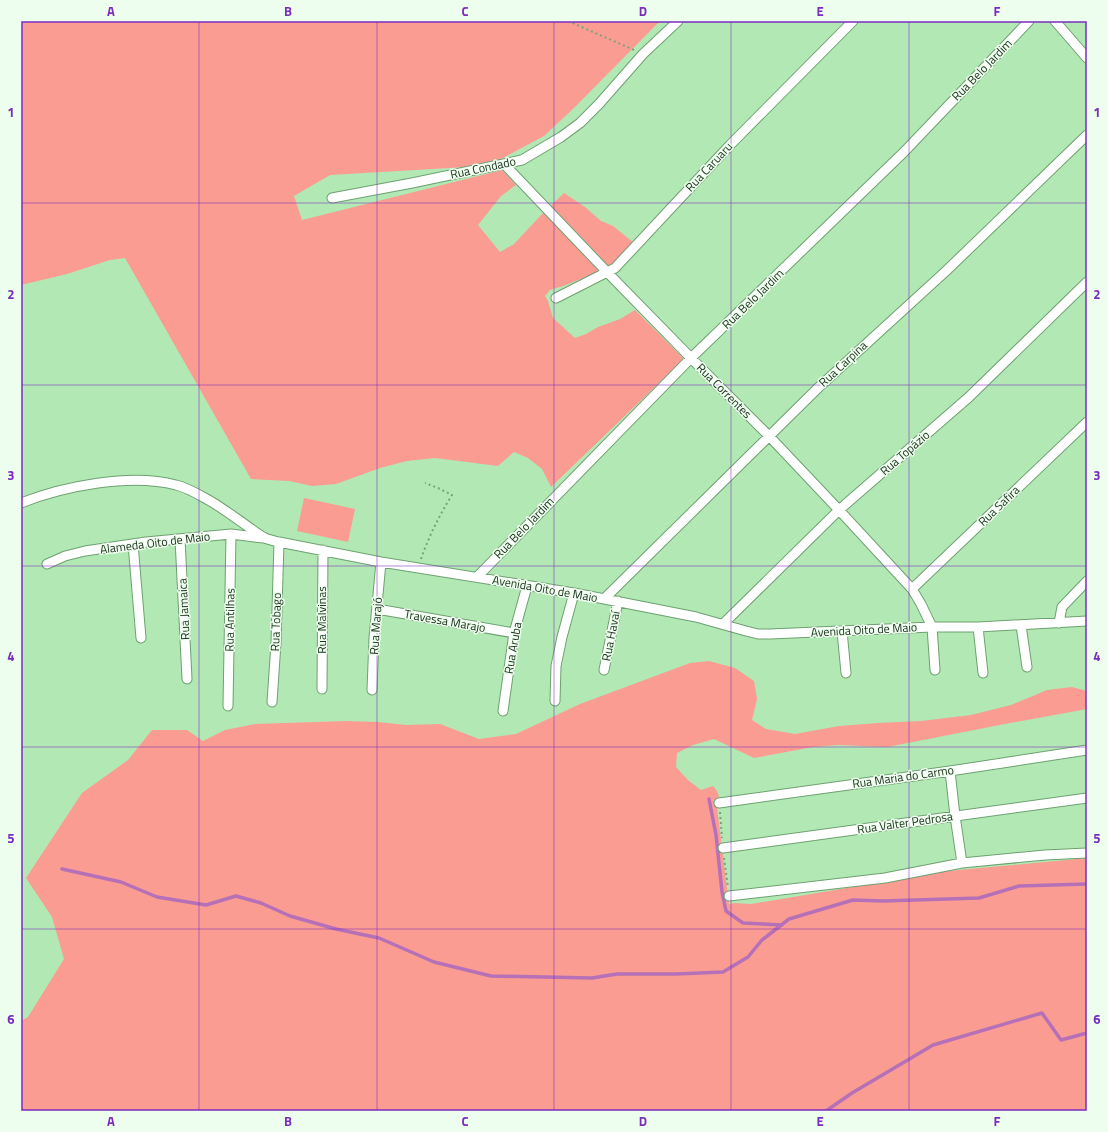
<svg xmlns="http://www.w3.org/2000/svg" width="1108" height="1132" viewBox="0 0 1108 1132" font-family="'Titillium Web',sans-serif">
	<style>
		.green { fill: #fb9c93 }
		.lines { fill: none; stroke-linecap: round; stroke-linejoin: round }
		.stream { stroke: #b670b7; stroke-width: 3.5 }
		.street-casing { stroke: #6da171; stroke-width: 11 }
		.path { stroke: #79a27b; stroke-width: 2; stroke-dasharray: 2 3; stroke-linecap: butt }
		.street { stroke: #fff; stroke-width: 9 }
		.grid { fill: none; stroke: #7b2cbf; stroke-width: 1; stroke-opacity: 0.55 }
		.labels { text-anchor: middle; stroke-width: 3; stroke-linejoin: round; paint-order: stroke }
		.street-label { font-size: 12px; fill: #203521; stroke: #eefeee }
		.neatline { fill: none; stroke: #7b2cbf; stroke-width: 1.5 }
		.grid-label { font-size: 13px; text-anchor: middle; font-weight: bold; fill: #7b2cbf }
	</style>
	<rect width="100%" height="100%" fill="#b2e8b4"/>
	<path class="green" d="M21,21H660L575,107L544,136L501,159L467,167L330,175L294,196L302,220L502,170L516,185L501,196L478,225L500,252L514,244L544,212L564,193L585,207L601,221L613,226L634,243L612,266L566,285L550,290L545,296L548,301L553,318L575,338L586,334L598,327L620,319L635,310L684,359L551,487L542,469L528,458L514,452L498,466L435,458L407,461L380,468L336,484L312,486L289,481L251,479L125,258L110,260L67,274L21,285Z
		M304,498L355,509L348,542L297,531Z
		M709,661L735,668L754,681L757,699L752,720L766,729L795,734L839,726L878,723L921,721L971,715L1011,705L1047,690L1072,687L1087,691V709L1010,723L887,747L838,745L813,747L754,758L714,739L693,745L677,753L676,767L688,780L701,790L713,786L717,791L719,797L716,799L729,904L734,903L751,904L948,871L1087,858V1111H21V1021L28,1017L64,959L52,917L26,878L82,793L128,760L152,730H187L203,741L225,730L255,724L346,721L378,722L406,725L440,724L479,739L516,734L580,704L690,663Z"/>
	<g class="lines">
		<path class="stream" d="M709,799L716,835L722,892L726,911L743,923L782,925
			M62,869L121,882L157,897L206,905L236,896L261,903L290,916L336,929L379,938L434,962L491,976L592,978L617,974H676L723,972L748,957L762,940L789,919L853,900L883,901L979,898L1019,886L1087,884
			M826,1111L852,1093L933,1045L1042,1013L1061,1040L1087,1033"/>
		<defs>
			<path id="street" d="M1055,21L1087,58
				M504,164L607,272L691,358L769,436L839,510L912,589L921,604L932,627L935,670
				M332,198L412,183L522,160L561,137L580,123L599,104L643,54L678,21
				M556,298L615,268L730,145L853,21
				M21,503C64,486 131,473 176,485C189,488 201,496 212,502C225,510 237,519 250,528C254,531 259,535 265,538C269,540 275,541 279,542L381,562L574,593L696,617L746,631L758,634H770L932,627H978L1087,621
				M180,539L187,679
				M133,544L141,638
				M47,564L65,556L85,551L146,542L231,534L263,538
				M477,577L691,358L904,152L1029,21
				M912,589L1087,422
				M604,599L819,387L946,271L1087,135
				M377,609L514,633
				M1059,623L1062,607L1087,581
				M723,624L839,510L969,397L1087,282
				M1021,625L1027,667
				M978,627L983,673
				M842,631L846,673
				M604,670L618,601
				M322,689L323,550
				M372,690L374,638L381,562
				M555,701L556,666L562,637L574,593
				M272,702L276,643L279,542
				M228,706L231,534
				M503,711L514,633L527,586
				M950,771L955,816L962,863
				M719,803L950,771L1087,750
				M723,848L1087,798
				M729,896L885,878L962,863L1045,855L1087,853"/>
		</defs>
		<use href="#street" class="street-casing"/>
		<path class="path" d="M568,21L634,50
			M421,559C429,536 439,516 452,495L438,488L425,483
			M720,812L722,838
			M724,858L728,887"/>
		<use href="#street" class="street"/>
	</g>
	<path class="grid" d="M199,21V1111M377,21V1111M554,21V1111M731,21V1111M909,21V1111M21,203H1087M21,385H1087M21,566H1087M21,747H1087M21,929H1087"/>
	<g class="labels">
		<g class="street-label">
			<text transform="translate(982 70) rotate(-46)" y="4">Rua Belo Jardim</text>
			<text transform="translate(709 167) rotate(-47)" y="4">Rua Caruaru</text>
			<text transform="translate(483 168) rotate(-12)" y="4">Rua Condado</text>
			<text transform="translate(753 299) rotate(-44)" y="4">Rua Belo Jardim</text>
			<text transform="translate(843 364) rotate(-43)" y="4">Rua Carpina</text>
			<text transform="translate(724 391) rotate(45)" y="4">Rua Correntes</text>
			<text transform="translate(905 453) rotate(-41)" y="4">Rua Topázio</text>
			<text transform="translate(999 506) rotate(-44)" y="4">Rua Safira</text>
			<text transform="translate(524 528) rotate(-46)" y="4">Rua Belo Jardim</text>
			<text transform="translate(155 543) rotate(-7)" y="4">Alameda Oito de Maio</text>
			<text transform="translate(545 589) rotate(10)" y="4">Avenida Oito de Maio</text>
			<text transform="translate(184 609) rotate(-93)" y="4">Rua Jamaica</text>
			<text transform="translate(230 620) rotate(-89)" y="4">Rua Antilhas</text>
			<text transform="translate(322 620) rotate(-90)" y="4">Rua Malvinas</text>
			<text transform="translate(445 621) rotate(10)" y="4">Travessa Marajo</text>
			<text transform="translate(276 622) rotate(-88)" y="4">Rua Tobago</text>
			<text transform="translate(376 626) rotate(-86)" y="4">Rua Marajó</text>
			<text transform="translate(864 630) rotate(-3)" y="4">Avenida Oito de Maio</text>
			<text transform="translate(611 636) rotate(-79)" y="4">Rua Havaí</text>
			<text transform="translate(513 648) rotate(-80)" y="4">Rua Aruba</text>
			<text transform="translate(903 777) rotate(-8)" y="4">Rua Maria do Carmo</text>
			<text transform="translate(905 823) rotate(-8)" y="4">Rua Valter Pedrosa</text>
		</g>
	</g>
	<rect width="1108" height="1132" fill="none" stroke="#eefeee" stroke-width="44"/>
	<rect x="22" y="22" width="1064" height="1088" class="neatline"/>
	<g class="grid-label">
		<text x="111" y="16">A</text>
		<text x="288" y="16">B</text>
		<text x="465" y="16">C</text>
		<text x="643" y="16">D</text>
		<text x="820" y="16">E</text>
		<text x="997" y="16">F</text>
		<text x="11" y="117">1</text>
		<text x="1097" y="117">1</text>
		<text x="11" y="299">2</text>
		<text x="1097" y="299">2</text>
		<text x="11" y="480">3</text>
		<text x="1097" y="480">3</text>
		<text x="11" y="661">4</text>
		<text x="1097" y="661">4</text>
		<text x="11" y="843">5</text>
		<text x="1097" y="843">5</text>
		<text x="11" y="1024">6</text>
		<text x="1097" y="1024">6</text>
		<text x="111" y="1126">A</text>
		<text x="288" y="1126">B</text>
		<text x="465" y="1126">C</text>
		<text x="643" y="1126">D</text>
		<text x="820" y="1126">E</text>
		<text x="997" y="1126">F</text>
	</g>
</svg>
